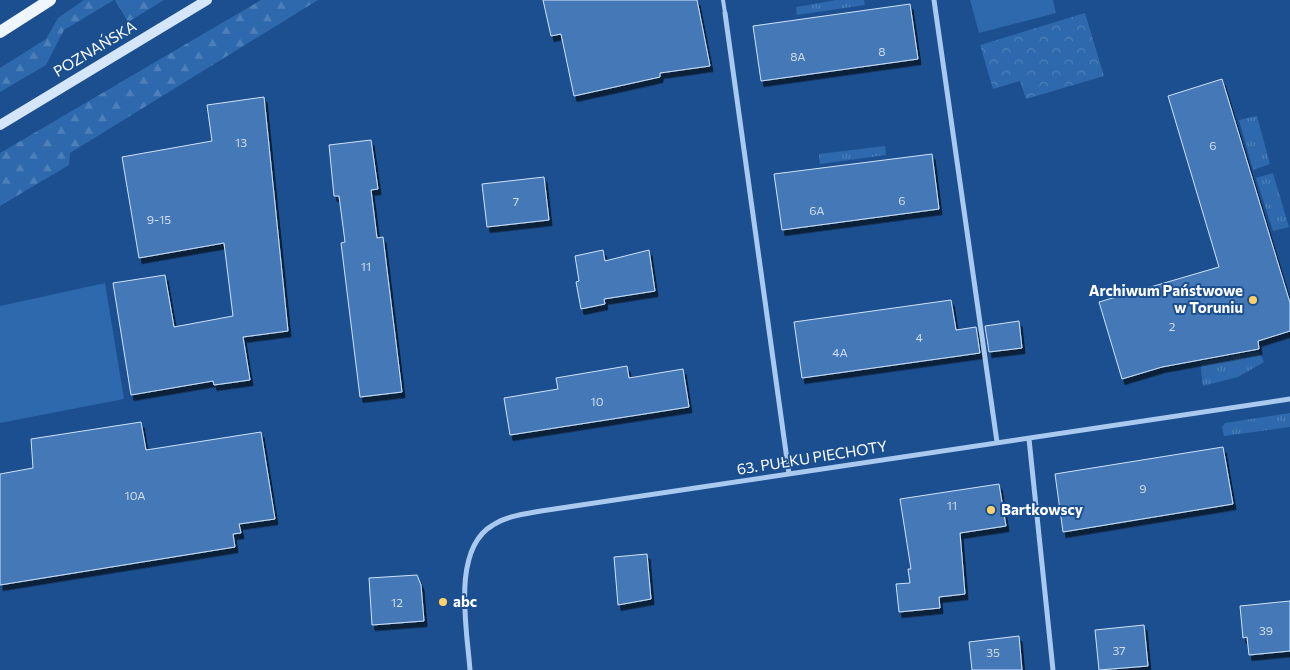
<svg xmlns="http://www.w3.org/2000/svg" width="1290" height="670" viewBox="0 0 1290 670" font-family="Commissioner,sans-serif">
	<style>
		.grass { fill: url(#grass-tufts) }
		.forest { fill: url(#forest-firs) }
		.park { fill: url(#park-crowns) }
		.pitch { fill: #2e69ad }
		.building { fill: #4478b7; stroke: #cfe3fa; filter: url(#shadow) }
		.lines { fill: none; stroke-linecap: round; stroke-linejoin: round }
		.lane { stroke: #a9c9ee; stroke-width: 4 }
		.street { stroke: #a9c9ee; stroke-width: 5 }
		.secondary { stroke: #d6e6fa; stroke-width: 10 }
		.primary { stroke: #f0f6ff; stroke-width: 12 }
		.poi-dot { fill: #ffd166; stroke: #1b4f8f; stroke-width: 2 }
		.labels { text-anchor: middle; stroke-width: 4; stroke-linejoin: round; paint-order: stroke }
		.number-label { font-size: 12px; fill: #d0dded }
		.street-label { font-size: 15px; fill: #fff; stroke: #1b4f8f }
		.poi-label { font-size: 15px; font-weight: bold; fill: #fff; stroke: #1b4f8f; text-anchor: start }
	</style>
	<defs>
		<pattern id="grass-tufts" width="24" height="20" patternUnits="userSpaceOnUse" patternTransform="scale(1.25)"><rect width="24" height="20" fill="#2e69ad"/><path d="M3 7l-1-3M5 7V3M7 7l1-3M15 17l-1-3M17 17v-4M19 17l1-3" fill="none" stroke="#4d80b9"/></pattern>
		<pattern id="forest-firs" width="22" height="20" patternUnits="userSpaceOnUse" patternTransform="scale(1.25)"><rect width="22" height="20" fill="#2e69ad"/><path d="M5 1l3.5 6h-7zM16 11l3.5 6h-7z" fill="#4d80b9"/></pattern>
		<pattern id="park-crowns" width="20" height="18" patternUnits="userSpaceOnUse" patternTransform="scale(1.25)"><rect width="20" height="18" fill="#2e69ad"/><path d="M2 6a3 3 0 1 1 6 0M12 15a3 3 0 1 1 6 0" fill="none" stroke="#4d80b9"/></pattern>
		<filter id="shadow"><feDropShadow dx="3" dy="5.5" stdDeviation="0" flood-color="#0009"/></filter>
	</defs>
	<rect width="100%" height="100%" fill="#1b4f8f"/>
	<path class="grass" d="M836,0H864L865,5L797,15L796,7Z
		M1257,116L1270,164L1253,170L1239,120Z
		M885,146L886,155L820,164L819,154Z
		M1273,173L1289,227L1273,231L1256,178Z
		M1259,351L1264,362L1238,377L1203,386L1200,362Z
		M1290,413V427L1224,436L1222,427L1225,423Z"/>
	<path class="forest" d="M84,0H114L64,30L46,65L0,92V68L46,39L58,18Z
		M115,0H164L128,22Z
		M261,0H318L70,153L69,165L0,206V153Z"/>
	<path class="park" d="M1085,13L1104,76L1026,99L1020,81L993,89L980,45Z"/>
	<path class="pitch" d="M970,0H1053L1056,13L979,33Z
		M105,283L124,399L0,423V306Z"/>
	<path class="building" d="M543,0H697L710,66L660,73V77L574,96L561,34L551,36Z
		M910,4L918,59L761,81L753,26Z
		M1222,79L1290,303V331L1258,341L1259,349L1162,367L1122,379L1099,302L1219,267L1168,96Z
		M264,97L288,331L243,337L250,380L214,385L213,381L131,395L113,283L165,275L174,327L233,316L224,243L139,258L122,157L212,141L207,105Z
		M371,140L378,189L371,190L377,238L383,237L402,392L360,397L341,243L345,242L339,196H334L329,145Z
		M932,154L939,209L782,230L774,174Z
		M544,177L549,220L487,227L482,184Z
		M603,250L605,261L649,250L655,291L604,299L605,304L581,309L576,282L579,281L575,256Z
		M951,300L956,330L976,327L980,353L802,378L794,322Z
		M1019,321L1022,348L989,352L985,326Z
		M627,366L629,378L683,369L689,407L510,435L504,398L558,389L556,378Z
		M141,422L146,450L261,432L275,519L239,524L241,533L233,534L235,547L0,585V474L33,468L31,439Z
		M1223,447L1233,504L1063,532L1055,474Z
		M999,484L1006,526L960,533L965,594L939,597L940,608L899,612L896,584L910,583L908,569H911L900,499Z
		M647,554L651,599L618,605L614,557Z
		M417,575L421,585L424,621L372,625L369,578Z
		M1290,601V651L1249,655L1247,637L1243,638L1240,606Z
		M1144,625L1148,666L1099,670L1095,630Z
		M1019,636L1022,670H972L969,642Z"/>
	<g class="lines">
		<path class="lane" d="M723,0L725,13"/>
		<path class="street" d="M934,0L997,442
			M725,13L789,474
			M1029,439L1053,670
			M470,670C467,629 451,549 493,525C507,516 525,514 541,511L1290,399"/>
		<path class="secondary" d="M0,125L207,0"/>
		<path class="primary" d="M0,32L50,0"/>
	</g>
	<g class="poi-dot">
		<circle cx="1253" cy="300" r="5"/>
		<circle cx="991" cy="510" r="5"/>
		<circle cx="443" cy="602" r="5"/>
	</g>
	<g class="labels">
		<g class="number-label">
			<text x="882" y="56">8</text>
			<text x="798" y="61">8A</text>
			<text x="241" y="147">13</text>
			<text x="1213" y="150">6</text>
			<text x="902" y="205">6</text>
			<text x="516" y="206">7</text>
			<text x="817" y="215">6A</text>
			<text x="159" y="224">9-15</text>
			<text x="366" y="271">11</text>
			<text x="1172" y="331">2</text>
			<text x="919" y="342">4</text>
			<text x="840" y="357">4A</text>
			<text x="597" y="406">10</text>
			<text x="1143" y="493">9</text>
			<text x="135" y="500">10A</text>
			<text x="952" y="510">11</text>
			<text x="397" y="607">12</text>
			<text x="1266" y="635">39</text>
			<text x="1119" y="655">37</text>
			<text x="993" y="657">35</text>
		</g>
		<g class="street-label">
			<text transform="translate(95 49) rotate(-31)" y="5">POZNAŃSKA</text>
			<text transform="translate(812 458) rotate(-9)" y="5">63. PUŁKU PIECHOTY</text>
		</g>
		<g class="poi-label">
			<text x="1243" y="296" text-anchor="end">Archiwum Państwowe<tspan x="1243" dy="17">w Toruniu</tspan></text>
			<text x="1001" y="515">Bartkowscy</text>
			<text x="453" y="607">abc</text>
		</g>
	</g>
</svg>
